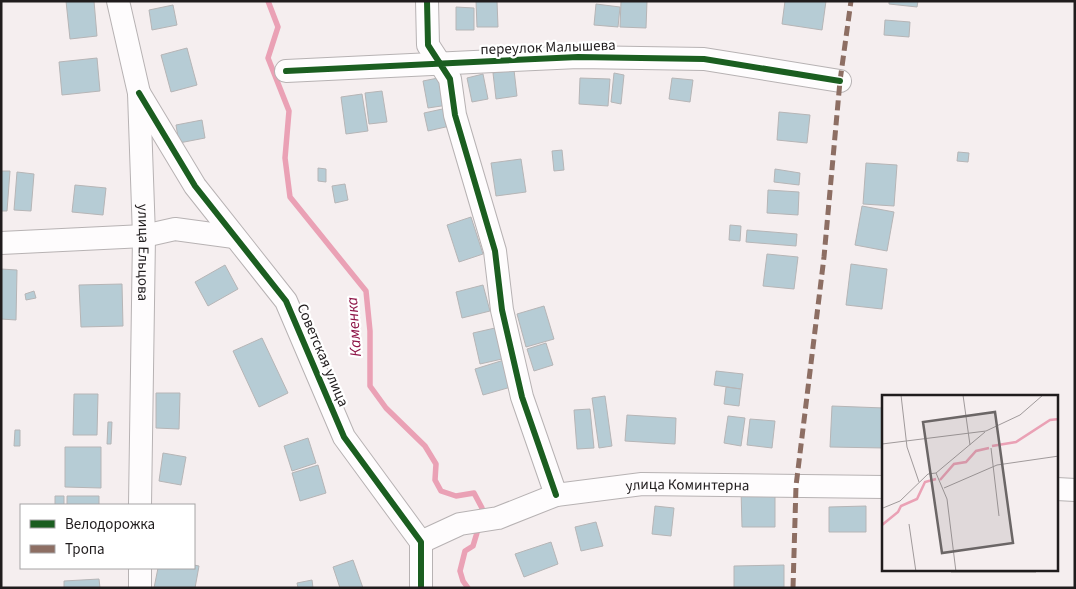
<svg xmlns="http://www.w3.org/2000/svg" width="1076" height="589" viewBox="0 0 1076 589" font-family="'Source Sans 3',sans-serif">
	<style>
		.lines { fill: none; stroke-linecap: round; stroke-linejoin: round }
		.stream { stroke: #eaa1b5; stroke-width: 5.5 }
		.building { fill: #b6ccd5; stroke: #b6b5b6 }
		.minor-casing { stroke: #b7b2b3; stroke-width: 24 }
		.minor { stroke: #fefcfd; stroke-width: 22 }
		.quiet { stroke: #8d6e63; stroke-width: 5; stroke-dasharray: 10 5; stroke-linecap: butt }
		.cycleway-casing { stroke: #fff; stroke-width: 9 }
		.cycleway { stroke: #1b5e20; stroke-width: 6 }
		.labels { text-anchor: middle; stroke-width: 4.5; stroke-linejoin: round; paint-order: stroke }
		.street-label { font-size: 15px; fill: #201c1d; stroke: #fff }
		.water-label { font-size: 16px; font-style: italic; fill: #8e1547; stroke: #fff }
		.inset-river { fill: none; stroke: #eaa1b5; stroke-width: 2.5 }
		.inset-road { fill: none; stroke: #a09a9b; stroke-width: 1 }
		.view { fill: #6b6666; fill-opacity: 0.15; stroke: #6b6666; stroke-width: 2.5 }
		.inset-edge { fill: none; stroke: #201c1d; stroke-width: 2.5 }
	</style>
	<rect width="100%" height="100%" fill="#f5eeef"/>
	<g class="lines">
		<path class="stream" d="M268,1L278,27L268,58L289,111L285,158L290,197L366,291L370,331V386L386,408L425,446L436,464L435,480L441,491L456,496L474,493L482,508L481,515
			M468,588L463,581L460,571L465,551L473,546L479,526"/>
	</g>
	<path class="building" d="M66,1H94L97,36L70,39Z
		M476,1H497L498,27H477Z
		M621,1H647L646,28L620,27Z
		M785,1H826L822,30L782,24Z
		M889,1H918L917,7L889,4Z
		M596,4L620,7L618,27L594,25Z
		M173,5L177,25L152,30L149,10Z
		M456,7L474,8V30H456Z
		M885,20L910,22L909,37L884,35Z
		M187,48L197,85L171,92L161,55Z
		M97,58L100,91L62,95L59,62Z
		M514,70L517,96L496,99L493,73Z
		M614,73L624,75L621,104L611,102Z
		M483,74L488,99L472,102L467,78Z
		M443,77L448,105L428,108L423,81Z
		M580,78L610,79L608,106L579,104Z
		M672,78L693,80L690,102L669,99Z
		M382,91L387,122L369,124L365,93Z
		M362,94L368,131L346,134L341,97Z
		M447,108L450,126L428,131L424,113Z
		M779,112L810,115L807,143L777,140Z
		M202,120L205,138L179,143L176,125Z
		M562,150L564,170L554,171L552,151Z
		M958,152L969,153L968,162L957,161Z
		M521,159L526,192L496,196L491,163Z
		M866,163L897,165L894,206L863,204Z
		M318,168L326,169V182L318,181Z
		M775,169L800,173L799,185L774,182Z
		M1,171H10L7,211H1Z
		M17,172L34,174L31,211L14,210Z
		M345,184L348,200L335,203L332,186Z
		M75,185L106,188L103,215L72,212Z
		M768,190L799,192L798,215L767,213Z
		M862,206L894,212L887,251L855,245Z
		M471,217L483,254L459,262L447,225Z
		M730,225L741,226L740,241L729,240Z
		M747,230L797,234L796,246L746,242Z
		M767,254L798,257L794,289L763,286Z
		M851,264L887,269L882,309L846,305Z
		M225,265L238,289L208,306L195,282Z
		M1,269L17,270L16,320L1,319Z
		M122,284L123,326L81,327L79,285Z
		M483,285L490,311L462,318L456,292Z
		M34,291L36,298L26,300L25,294Z
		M544,306L554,339L526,347L517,314Z
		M495,328L502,359L480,364L473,333Z
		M262,338L288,393L259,407L233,351Z
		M546,343L553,365L534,371L527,349Z
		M504,360L511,387L483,395L475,369Z
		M716,371L743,374L741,389L714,385Z
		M726,387L741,389L739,406L724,404Z
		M156,393H180L179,429L156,428Z
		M74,394H98L97,435H73Z
		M605,396L612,446L599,448L592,398Z
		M832,406L884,408V448L830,447Z
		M590,409L594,448L577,449L574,410Z
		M627,415L676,418L675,444L625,441Z
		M728,416L745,418L741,446L724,443Z
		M750,419L775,421L772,448L747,445Z
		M108,422H112L111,444H107Z
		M15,430H20V446H14Z
		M308,438L316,463L292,471L284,446Z
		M65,447H101V488L65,487Z
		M163,453L186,457L181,485L159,481Z
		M318,465L326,493L300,501L292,473Z
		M741,489H775V527H742Z
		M55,496H64V505H55Z
		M67,496H99V505H67Z
		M655,506L674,508L671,536L652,534Z
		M866,506V532H829V507Z
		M596,522L603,546L581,551L575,527Z
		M551,542L558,564L524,577L515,554Z
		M353,560L363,588H340L333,567Z
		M194,565L199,566L195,588H154L158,568H194Z
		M784,565V588H734V566Z
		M99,579L100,588H64V581Z
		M312,580L313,588H298L297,583Z"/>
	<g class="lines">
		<defs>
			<g id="minor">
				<path id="s1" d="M118,1L139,93L144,236L140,505"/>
				<path d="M427,1L428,45L450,79L455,115L495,251L502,310L522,397L556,495"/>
				<path d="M286,71L578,57L704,59L840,81"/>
				<path d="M139,93L195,186L286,301L344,437L421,542V588"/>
				<path d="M1,243L144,236L175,229L234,237"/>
				<path d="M1057,489L1075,490"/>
				<path id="s2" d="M421,542L460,524L498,518L556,495L642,484L884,487"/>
				<path d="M140,588V568"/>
			</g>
		</defs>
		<use href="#minor" class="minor-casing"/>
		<use href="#minor" class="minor"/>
		<path class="quiet" d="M793,588L796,486L824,257L840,81L851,1"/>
		<defs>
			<path id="cycleway" d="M427,1L428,45L450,79L455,115L495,251L502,310L522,397L556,495
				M286,71L578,57L704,59L840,81
				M139,93L195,186L286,301L344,437L421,542V588"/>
		</defs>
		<use href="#cycleway" class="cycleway-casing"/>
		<use href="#cycleway" class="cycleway"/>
	</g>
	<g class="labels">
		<g class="street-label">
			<text transform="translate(548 47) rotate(-2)" y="5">переулок Малышева</text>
			<text dy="5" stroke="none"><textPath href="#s1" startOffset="254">улица Ельцова</textPath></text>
			<text transform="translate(323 355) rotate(67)" y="5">Советская улица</text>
			<text dy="5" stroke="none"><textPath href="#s2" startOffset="276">улица Коминтерна</textPath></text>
		</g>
		<g class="water-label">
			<text transform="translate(353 327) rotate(-94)" y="6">Каменка</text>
		</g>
	</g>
	<g transform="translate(882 395)">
		<rect width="176" height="176" fill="#f5eeef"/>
		<path class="inset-river" d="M110,51L134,47L168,25L177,24M58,85L72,69L84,67L94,56L107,53M0,130L16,117L19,111L35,104L43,87L54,84"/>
		<path class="inset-road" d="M19,0L25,52L37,87M81,0L88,50M0,49L104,36L138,20L161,0M109,53L117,121M54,78L65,104L74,177M62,93L115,70L177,61M1,113L18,106L46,79L54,78L103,37M27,129L34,177M69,177H154"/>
		<path class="view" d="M113,17L131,148L60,158L41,27Z"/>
		<rect width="176" height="176" class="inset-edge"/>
	</g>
	<rect width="1076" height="589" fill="none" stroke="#201c1d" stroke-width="5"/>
	<rect x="20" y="504" width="175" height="65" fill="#ffffff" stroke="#a6a4a5"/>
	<rect x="30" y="520" width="25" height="8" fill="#1b5e20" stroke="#a6a4a5"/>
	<text x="65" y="529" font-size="15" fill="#201c1d">Велодорожка</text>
	<rect x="30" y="545" width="25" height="8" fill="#8d6e63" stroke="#a6a4a5"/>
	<text x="65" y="554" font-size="15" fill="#201c1d">Тропа</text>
</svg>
